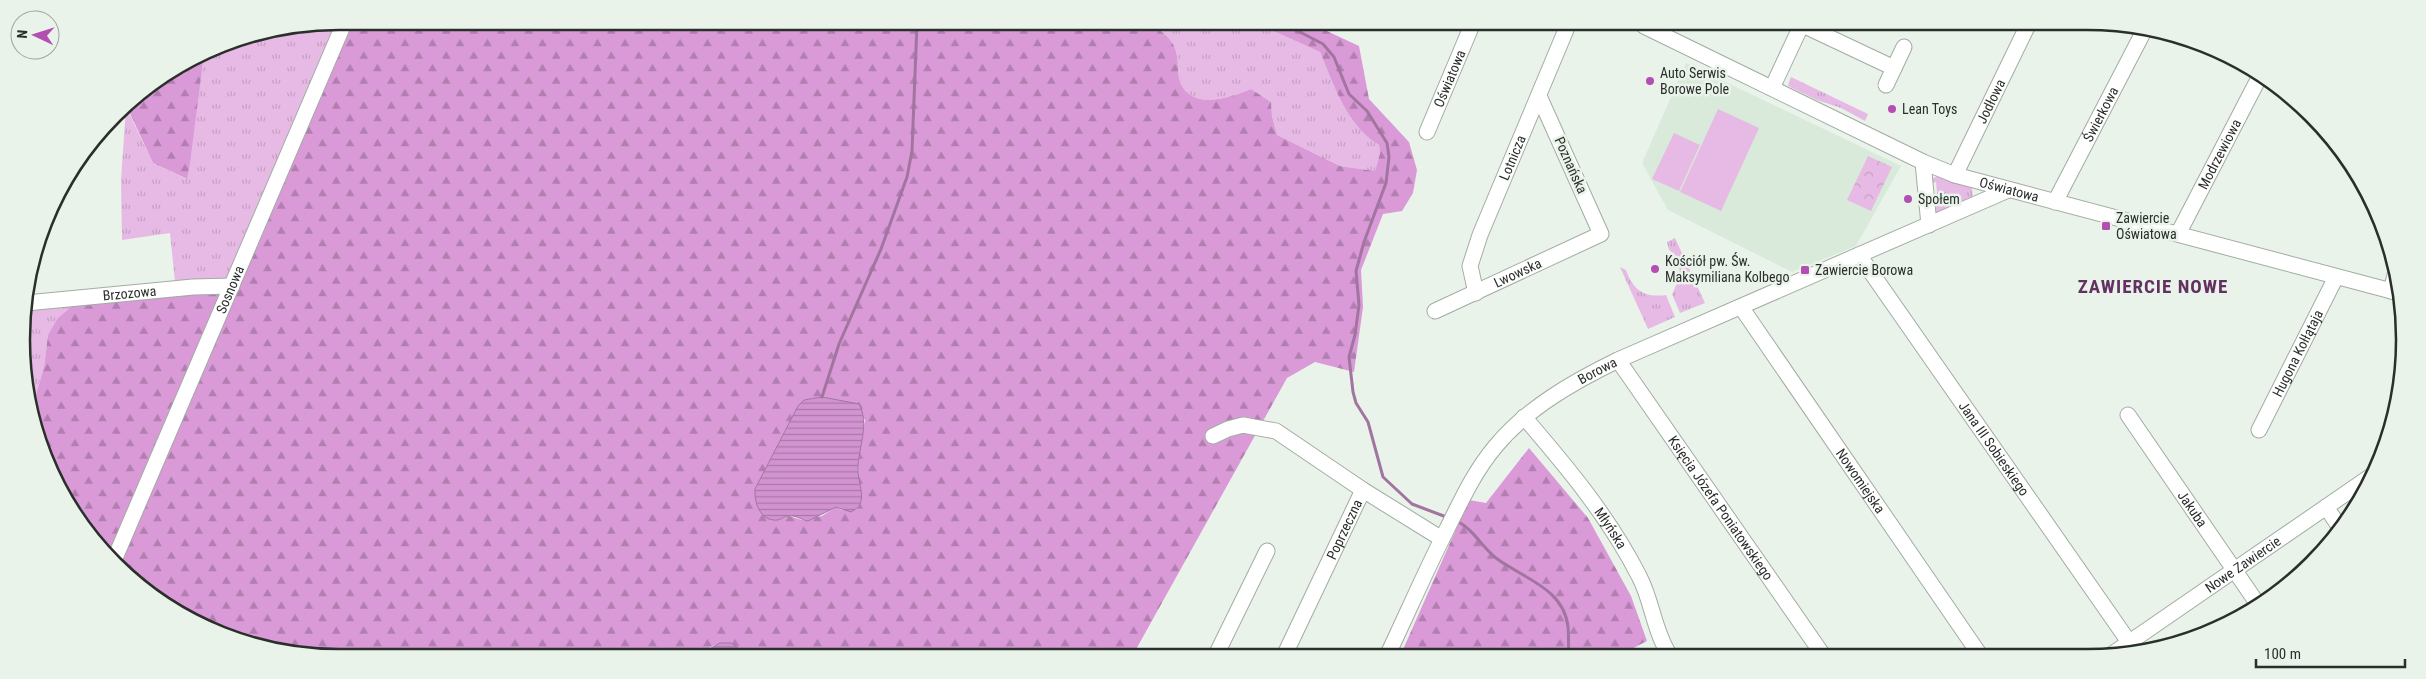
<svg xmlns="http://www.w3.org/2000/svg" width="2426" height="679" viewBox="0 0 2426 679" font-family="'Roboto Condensed',sans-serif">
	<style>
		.built { fill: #d9eadb }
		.grass { fill: url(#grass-tufts) }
		.forest { fill: url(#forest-firs); fill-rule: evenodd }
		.park { fill: url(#park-crowns) }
		.pitch { fill: #e6bae4 }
		.water { fill: url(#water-rules); stroke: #a175a0 }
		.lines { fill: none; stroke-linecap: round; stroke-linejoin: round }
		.stream { stroke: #a175a0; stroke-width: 3 }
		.minor-casing { stroke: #a2aca3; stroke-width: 17 }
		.minor { stroke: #fff; stroke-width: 15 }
		.poi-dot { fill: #b34eb3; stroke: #e9f3ea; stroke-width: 2 }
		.labels { text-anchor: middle; stroke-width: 5; stroke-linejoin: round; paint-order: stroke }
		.poi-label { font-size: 14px; fill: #2b2f2c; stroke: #e9f3ea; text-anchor: start }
		.street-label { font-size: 14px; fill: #2b2f2c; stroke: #e9f3ea }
		.district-label { font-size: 19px; font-weight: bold; letter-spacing: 1px; fill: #623061; stroke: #e9f3ea }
		.rim { fill: none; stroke: #2b2f2c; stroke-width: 2.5 }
	</style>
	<defs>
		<pattern id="grass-tufts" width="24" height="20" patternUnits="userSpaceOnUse" patternTransform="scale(1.25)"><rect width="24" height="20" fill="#e6bae4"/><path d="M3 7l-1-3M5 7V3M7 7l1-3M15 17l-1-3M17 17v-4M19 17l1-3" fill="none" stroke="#c5a0c4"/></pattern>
		<pattern id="forest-firs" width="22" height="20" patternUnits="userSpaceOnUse" patternTransform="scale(1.25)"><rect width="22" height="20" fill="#da9ad8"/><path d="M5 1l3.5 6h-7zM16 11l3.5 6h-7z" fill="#b17eaf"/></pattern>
		<pattern id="park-crowns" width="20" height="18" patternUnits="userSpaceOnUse" patternTransform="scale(1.25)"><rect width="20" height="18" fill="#e6bae4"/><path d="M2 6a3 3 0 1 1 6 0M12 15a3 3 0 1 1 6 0" fill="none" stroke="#c5a0c4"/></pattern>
		<pattern id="water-rules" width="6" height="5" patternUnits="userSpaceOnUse" patternTransform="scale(1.25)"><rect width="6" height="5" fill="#d393d1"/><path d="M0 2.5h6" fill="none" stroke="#ab78aa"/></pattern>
	</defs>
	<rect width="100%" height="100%" fill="#e9f3ea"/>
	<path class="built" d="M1686,63L1901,166L1856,246L1792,272L1668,210L1642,163Z"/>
	<path class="grass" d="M340,21L232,276L225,280L175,282L170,233L122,240L121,180L126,107L153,163L186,179L204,54L218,45Z
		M1153,24L1262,26L1320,52C1334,86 1347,126 1379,145L1380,153L1375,171L1340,166L1277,135L1272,116L1271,102L1251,89C1231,97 1194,111 1181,84C1176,73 1180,58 1174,46C1171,38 1159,30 1153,24Z
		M1791,77L1868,114L1865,121L1841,108L1817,100L1790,87L1788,85Z
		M1938,176L1972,187L1973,199L1937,215L1931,208L1938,205L1936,182L1929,185L1931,179Z
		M1675,238L1705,303L1680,313L1672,294C1680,280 1685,260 1669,250L1667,242Z
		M1620,267L1626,270C1633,290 1644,298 1666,295L1675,317L1648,329Z
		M76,303L48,335L44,367L31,412L22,318L25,309Z"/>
	<path class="forest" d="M352,21L1153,24C1159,30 1171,38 1174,46C1180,58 1176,73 1181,84C1194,111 1231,97 1251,89L1271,102L1272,116L1277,135L1340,166L1375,171L1380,153L1379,145C1347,126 1334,86 1320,52L1262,26L1197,24L1314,25L1359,46L1369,99L1409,142L1417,170L1413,193L1402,211L1383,214L1361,270L1363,307L1354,372L1315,362L1287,378L1134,653H745C733,641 717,640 704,652H278L180,615L121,563ZM822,397L851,403L865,420L859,453L858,483L861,502L857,509L842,510L836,507L822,516L802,520L789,516L778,520L769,518L755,489L798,406L804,400Z
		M204,54L190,163L187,179L153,163L126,105L129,100Z
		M213,292L221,295L112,555L87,533L32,422L31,412L44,367L48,335L58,318L76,303Z
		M1529,448L1588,518L1631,596L1647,641L1622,654H1401L1469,500L1486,503Z"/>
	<path class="park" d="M1868,156L1892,167L1871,211L1847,200Z"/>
	<path class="pitch" d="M1718,109L1759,128L1721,211L1680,192Z
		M1674,133L1700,145L1679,191L1652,179Z"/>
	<path class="water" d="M822,397L859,404C870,424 858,448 858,470C858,480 863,491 861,501C860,507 856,509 851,512L836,507L808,521C802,520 796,515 789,516C785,516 782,519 778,520C760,522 754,502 755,489L798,406L804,400Z
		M720,643H731L745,653L704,652Z"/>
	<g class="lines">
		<path class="stream" d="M1280,24L1298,31L1323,44L1334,57L1349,94L1367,111L1387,143L1389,157L1386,183L1364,242L1356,271L1359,305L1355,335L1349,357L1353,392L1356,403L1368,422L1383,477L1412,504L1449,518
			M822,397L839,344L881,249L907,177L912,151L917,23
			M1457,521C1473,529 1482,547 1496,558C1522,578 1564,588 1568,627C1569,636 1568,645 1569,654"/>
		<defs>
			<g id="minor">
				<path id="s1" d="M1644,26L1923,162L1955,175L2399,293"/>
				<path d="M1805,26L1894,68"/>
				<path d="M1886,85L1904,47"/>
				<path d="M1772,88L1801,26"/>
				<path id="s2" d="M1427,132L1472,25"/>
				<path d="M1923,162L1929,225"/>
				<path id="s3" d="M1955,175L2027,27"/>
				<path id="s4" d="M2055,202L2146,27"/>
				<path id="s5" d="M2178,234L2261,74"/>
				<path id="s6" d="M1859,255L2129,642"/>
				<path d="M2391,291L2396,271"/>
				<path id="s7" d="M1476,293L1470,266L1480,235L1568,25"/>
				<path id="s8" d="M26,303L193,287L232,286"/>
				<path id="s9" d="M1741,307L1980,655"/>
				<path id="s10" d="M1435,311L1601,234L1539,96"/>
				<path id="s11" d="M1618,360L1823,655"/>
				<path id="s12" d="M2128,415L2257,603"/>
				<path id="s13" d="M1524,417C1567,467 1609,517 1639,576C1652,600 1654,631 1669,654"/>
				<path id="s14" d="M2259,430L2336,277"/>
				<path d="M1213,436L1228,429L1243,425L1276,431L1363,490L1442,539"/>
				<path d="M2326,507L2339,526"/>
				<path id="s15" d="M115,558L345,21"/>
				<path d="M1217,653L1267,551"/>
				<path id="s16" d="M1285,654L1363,490"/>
				<path id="s17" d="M1388,654C1408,612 1426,570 1447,529C1461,501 1474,472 1495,447C1527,408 1573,382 1618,360L2008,190"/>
				<path id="s18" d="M2111,655L2374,474"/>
			</g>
		</defs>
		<use href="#minor" class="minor-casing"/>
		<use href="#minor" class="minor"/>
	</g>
	<g class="poi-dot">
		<circle cx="1650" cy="81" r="5"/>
		<circle cx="1892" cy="109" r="5"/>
		<circle cx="1908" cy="199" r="5"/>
		<rect x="2101" y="221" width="10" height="10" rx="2.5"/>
		<circle cx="1655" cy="269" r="5"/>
		<rect x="1800" y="265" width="10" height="10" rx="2.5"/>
	</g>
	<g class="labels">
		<g class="poi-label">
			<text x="1660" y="78">Auto Serwis<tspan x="1660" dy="16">Borowe Pole</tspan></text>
			<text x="1902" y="114">Lean Toys</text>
			<text x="1918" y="204">Społem</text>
			<text x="2116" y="223">Zawiercie<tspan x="2116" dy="16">Oświatowa</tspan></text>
			<text x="1665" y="266">Kościół pw. Św.<tspan x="1665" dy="16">Maksymiliana Kolbego</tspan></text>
			<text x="1815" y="275">Zawiercie Borowa</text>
		</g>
		<g class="street-label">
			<text dy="5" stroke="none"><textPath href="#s2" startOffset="58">Oświatowa</textPath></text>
			<text dy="5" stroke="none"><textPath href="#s3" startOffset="82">Jodłowa</textPath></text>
			<text dy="5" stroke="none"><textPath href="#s4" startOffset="99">Świerkowa</textPath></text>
			<text dy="5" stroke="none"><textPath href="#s5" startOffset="90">Modrzewiowa</textPath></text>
			<text dy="5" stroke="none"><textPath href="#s7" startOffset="144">Lotnicza</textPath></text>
			<text transform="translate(1571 165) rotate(66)" y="5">Poznańska</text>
			<text dy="5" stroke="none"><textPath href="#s1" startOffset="401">Oświatowa</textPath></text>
			<text dy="5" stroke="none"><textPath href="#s10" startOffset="91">Lwowska</textPath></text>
			<text dy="5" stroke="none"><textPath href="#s15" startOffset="292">Sosnowa</textPath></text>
			<text dy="5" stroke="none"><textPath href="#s8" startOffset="104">Brzozowa</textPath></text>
			<text dy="5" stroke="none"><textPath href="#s14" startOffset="86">Hugona Kołłątaja</textPath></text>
			<text dy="5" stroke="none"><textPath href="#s17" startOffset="362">Borowa</textPath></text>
			<text dy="5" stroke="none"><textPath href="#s6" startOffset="236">Jana III Sobieskiego</textPath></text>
			<text dy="5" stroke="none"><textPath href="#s9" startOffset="211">Nowomiejska</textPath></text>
			<text dy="5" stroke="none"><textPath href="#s11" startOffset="180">Księcia Józefa Poniatowskiego</textPath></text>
			<text dy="5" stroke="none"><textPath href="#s12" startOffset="114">Jakuba</textPath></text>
			<text dy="5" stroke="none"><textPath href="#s13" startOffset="141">Młyńska</textPath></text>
			<text dy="5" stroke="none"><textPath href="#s16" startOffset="138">Poprzeczna</textPath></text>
			<text dy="5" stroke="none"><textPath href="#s18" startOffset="160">Nowe Zawiercie</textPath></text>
		</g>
		<g class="district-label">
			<text x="2153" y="293">ZAWIERCIE NOWE</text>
		</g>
	</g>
	<path d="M0 0H2426V679H0ZM339 30H2087A309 309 0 0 1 2396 339V340A309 309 0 0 1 2087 649H339A309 309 0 0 1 30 340V339A309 309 0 0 1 339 30Z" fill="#e9f3ea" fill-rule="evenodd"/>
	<path class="rim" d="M339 30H2087A309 309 0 0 1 2396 339V340A309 309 0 0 1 2087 649H339A309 309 0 0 1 30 340V339A309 309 0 0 1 339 30Z"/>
	<g transform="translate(35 35) rotate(274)"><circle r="24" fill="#e9f3ea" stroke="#9da59e"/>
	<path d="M0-4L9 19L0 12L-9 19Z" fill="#b34eb3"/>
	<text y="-8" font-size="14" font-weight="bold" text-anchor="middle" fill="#2b2f2c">N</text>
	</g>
	<path d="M2256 659v8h149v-8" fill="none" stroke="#2b2f2c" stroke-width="2.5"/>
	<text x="2264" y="659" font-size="15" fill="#2b2f2c" stroke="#e9f3ea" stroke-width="4" paint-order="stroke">100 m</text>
</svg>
